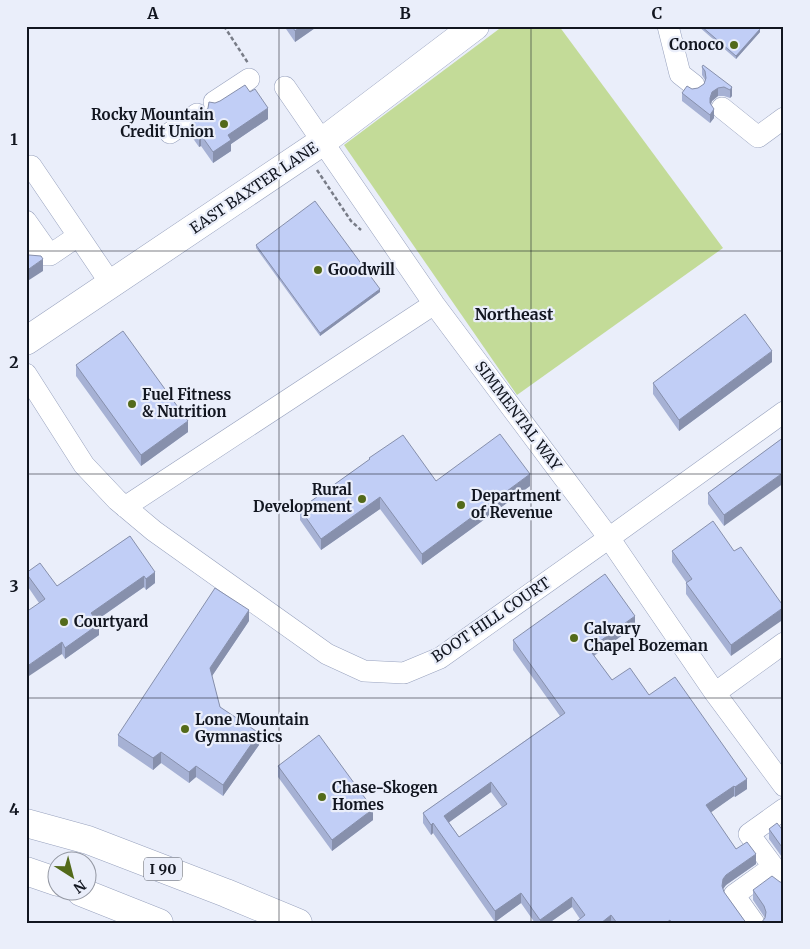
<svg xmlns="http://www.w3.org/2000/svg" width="810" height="949" viewBox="0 0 810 949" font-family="Merriweather,serif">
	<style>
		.green { fill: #c3db98 }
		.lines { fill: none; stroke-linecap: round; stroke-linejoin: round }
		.minor-casing { stroke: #98a2be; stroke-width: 22 }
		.major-casing { stroke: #98a2be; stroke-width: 29 }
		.highway-casing { stroke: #98a2be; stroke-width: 29 }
		.path { stroke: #787c87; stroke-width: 2.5; stroke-dasharray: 4 2.5; stroke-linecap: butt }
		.minor { stroke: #fff; stroke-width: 21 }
		.major { stroke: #fff; stroke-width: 28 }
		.highway { stroke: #fff; stroke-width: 28 }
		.wall { fill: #a6b1d4; fill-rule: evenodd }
		.shaded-wall { fill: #8790ac }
		.building { fill: #c1cef6; stroke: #8790ac; fill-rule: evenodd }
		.grid { fill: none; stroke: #121620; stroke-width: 1; stroke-opacity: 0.55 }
		.poi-dot { fill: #536a1a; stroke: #eaeefa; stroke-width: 2 }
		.labels { text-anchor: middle; stroke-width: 4.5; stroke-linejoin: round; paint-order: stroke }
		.shield { fill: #eaeefa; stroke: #535761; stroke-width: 1 }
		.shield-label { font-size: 14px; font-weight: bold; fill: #121620 }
		.poi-label { font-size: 15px; font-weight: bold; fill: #121620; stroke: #eaeefa; text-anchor: start }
		.street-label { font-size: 15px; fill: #121620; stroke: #eaeefa }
		.neighbourhood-label { font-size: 16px; font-weight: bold; fill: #121620; stroke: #eaeefa }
		.neatline { fill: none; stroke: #121620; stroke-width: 2 }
		.grid-label { font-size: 16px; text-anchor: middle; font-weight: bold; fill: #121620 }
	</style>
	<rect width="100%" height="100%" fill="#eaeefa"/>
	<path class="green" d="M503,26H559L723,248L517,395L344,145Z"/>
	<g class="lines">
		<defs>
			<path id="minor" d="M668,26L680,74L694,85
				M285,87L434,304L609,538L715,693L784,786
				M214,102L249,79
				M722,108L758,137L784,118
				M170,133L197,114
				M26,169L31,166L111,284
				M26,221L50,255
				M32,250L35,255H50L78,236
				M26,374L84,465L117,500L154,531L327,654L364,671L404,673L440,658L609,538L784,412
				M125,507L434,304
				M715,693L784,643
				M784,809L749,834L784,881
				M754,923L734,895L773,867"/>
			<path id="major" d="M26,341L322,142L475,26"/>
			<path id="highway" d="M26,823L88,840L226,893L298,923
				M26,871L58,882
				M81,892L159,923"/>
		</defs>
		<use href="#minor" class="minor-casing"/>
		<use href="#major" class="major-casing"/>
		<use href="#highway" class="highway-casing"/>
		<path class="path" d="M224,26L248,63
			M317,170L351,221L361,230"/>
		<use href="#minor" class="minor"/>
		<use href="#major" class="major"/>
		<use href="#highway" class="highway"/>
	</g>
	<path class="wall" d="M284,26H318L295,42Z
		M698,26H757L760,32L736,59Z
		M702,67L732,87V96L730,98L724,96H718L712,101L711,104L714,118L710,123L682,101V93L692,89L698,88L704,84L705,80L702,75Z
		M215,103L268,119L231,144V151L213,163L201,146L199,147L192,137V122L205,113Z
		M256,245L380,292L320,336L256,248Z
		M772,362L679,431L653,394V383Z
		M76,365L188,432L141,466L76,376Z
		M784,437L724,526L708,504V493Z
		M369,458L436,481L530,486L422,565L380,509L321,550L300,520V509L369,460Z
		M130,536L155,583L146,590L144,587L97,620L99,635L65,659L62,654L39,603L26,584V573L57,586Z
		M672,551H734L731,656L686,594V582L672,562Z
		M249,621L212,676L220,707L259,745L223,796L196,777L189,783L161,763L153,770L118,746V735Z
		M635,626L594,656L612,680L649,695L747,789L735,797L734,796L710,812L736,849L756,864L726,885L723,889L724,892L744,920L747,923H575L580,919L572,907L549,923H535L521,903L495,922L433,833L431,835L423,823V813L560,716L513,650V640ZM491,792L502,807L459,837L449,822Z
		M278,766L373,820L332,851L278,777Z
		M769,829L784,832V860L769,839Z
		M780,882L765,918L753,900V890Z"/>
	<path class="shaded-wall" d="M301,26H318L295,42V31Z
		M760,29V32L736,59V56Z
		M732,87V96L730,98V90Z
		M718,88V96L712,101L710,107V98L712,92Z
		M268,108V119L231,144V151L213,163V152L228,135Z
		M714,109V118L710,123V115Z
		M201,135V146L199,147V136Z
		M43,259V271L26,282V271Z
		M380,289V292L320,336V333Z
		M772,351V362L679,431V420Z
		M188,421V432L141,466V455Z
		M784,472V483L724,526V515Z
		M530,474V486L422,565V554Z
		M380,497V509L321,550V539Z
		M155,572V583L146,590V579Z
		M144,576V587L91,624V613Z
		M784,607V619L731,656V645Z
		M249,610V621L210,679V668Z
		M635,616V626L589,659V649Z
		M99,624V635L65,659V648Z
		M62,642V654L26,678V667Z
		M259,733V745L223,796V785Z
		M161,752V763L153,770V758Z
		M196,766V777L189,783V772Z
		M747,779V789L735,797V787Z
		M491,782V792L444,826V816Z
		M734,786V796L706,816V805Z
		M373,809V820L332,851V840Z
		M433,823V833L431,835V825Z
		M756,854V864L726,885L723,889L722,886L723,879L726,875Z
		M521,893V903L495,922V911Z
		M572,897V907L549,923H540V920Z
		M611,915V923H601Z"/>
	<path class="building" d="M292,26H301L295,31Z
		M701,26H757L760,29L736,56Z
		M703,65L732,87L730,90L724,87L718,88L712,92L710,98V103L714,109L710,115L682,93L687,86L692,89L698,88L704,84L706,78L705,71L702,67Z
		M245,85L250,92L255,89L268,108L228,135L231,140L213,152L201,135L199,136L192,126L194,124L192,122L205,113L208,108L209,102L215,103L220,101Z
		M315,201L380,289L320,333L256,245Z
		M26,252L29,255L41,256L43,259L26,271Z
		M745,314L772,351L679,420L653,383Z
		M123,331L188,421L141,455L76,365Z
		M500,434L530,474L422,554L380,497L321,539L300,509L370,459L369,458L403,435L436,481Z
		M784,437V472L724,515L708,493Z
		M713,521L734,551L741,547L784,607L731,645L686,583L692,579L672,551Z
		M130,536L155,572L146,579L144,576L91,613L99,624L65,648L62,642L26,667V612L45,599L26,573L40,563L57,586Z
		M605,574L635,616L589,649L612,680L630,668L649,695L675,677L747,779L735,787L734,786L706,805L736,849L747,842L756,854L726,875L723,879L722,886L724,892L744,920L747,923H671L670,920L666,923H617L611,915L601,923H575L585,915L572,897L540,920L521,893L495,911L433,823L431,825L423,813L565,713L513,640ZM491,782L507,804L459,837L444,816Z
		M215,588L249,610L210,668L220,707L259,733L223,785L196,766L189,772L161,752L153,758L118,735Z
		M319,735L373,809L332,840L278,766Z
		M777,823L784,832V850L769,829Z
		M772,876L780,882L784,883V923H761L765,918L766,912L764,906L753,890Z"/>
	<path class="grid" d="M279,26V923M531,26V923M26,251H784M26,474H784M26,698H784"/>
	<g class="poi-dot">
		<circle cx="734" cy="45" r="5"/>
		<circle cx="224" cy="124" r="5"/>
		<circle cx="318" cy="270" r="5"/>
		<circle cx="132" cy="404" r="5"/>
		<circle cx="362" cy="499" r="5"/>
		<circle cx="461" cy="505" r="5"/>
		<circle cx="64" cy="622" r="5"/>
		<circle cx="574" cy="638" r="5"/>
		<circle cx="185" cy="729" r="5"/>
		<circle cx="322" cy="797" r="5"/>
	</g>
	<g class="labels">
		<rect class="shield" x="144" y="857.5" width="38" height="23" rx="4"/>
		<g class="shield-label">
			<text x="163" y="874">I 90</text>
		</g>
		<g class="poi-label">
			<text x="724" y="50" text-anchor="end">Conoco</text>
			<text x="214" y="120" text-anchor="end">Rocky Mountain<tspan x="214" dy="17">Credit Union</tspan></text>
			<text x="328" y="275">Goodwill</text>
			<text x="142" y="400">Fuel Fitness<tspan x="142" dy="17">&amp; Nutrition</tspan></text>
			<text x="352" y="495" text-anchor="end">Rural<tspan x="352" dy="17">Development</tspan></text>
			<text x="471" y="501">Department<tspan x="471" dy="17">of Revenue</tspan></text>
			<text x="74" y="627">Courtyard</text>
			<text x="584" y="634">Calvary<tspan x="584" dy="17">Chapel Bozeman</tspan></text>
			<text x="195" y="725">Lone Mountain<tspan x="195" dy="17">Gymnastics</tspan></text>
			<text x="332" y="793">Chase-Skogen<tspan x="332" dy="17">Homes</tspan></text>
		</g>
		<g class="street-label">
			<text transform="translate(254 188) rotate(-34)" y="5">EAST BAXTER LANE</text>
			<text transform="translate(518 416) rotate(53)" y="5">SIMMENTAL WAY</text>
			<text transform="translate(491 620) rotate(-34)" y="5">BOOT HILL COURT</text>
		</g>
		<g class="neighbourhood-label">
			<text x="514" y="320">Northeast</text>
		</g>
	</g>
	<rect width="810" height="949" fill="none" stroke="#eaeefa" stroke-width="55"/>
	<g transform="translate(72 876) rotate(144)"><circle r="24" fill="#eaeefa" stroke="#9498a3"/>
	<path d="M0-4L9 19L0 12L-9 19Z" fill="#536a1a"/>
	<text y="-8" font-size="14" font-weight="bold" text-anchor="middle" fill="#121620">N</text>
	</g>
	<rect x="28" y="28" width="754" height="894" class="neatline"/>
	<g class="grid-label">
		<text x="153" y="19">A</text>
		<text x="405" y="19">B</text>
		<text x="657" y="19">C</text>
		<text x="14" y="145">1</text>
		<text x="14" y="368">2</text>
		<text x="14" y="592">3</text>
		<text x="14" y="815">4</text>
	</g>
</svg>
